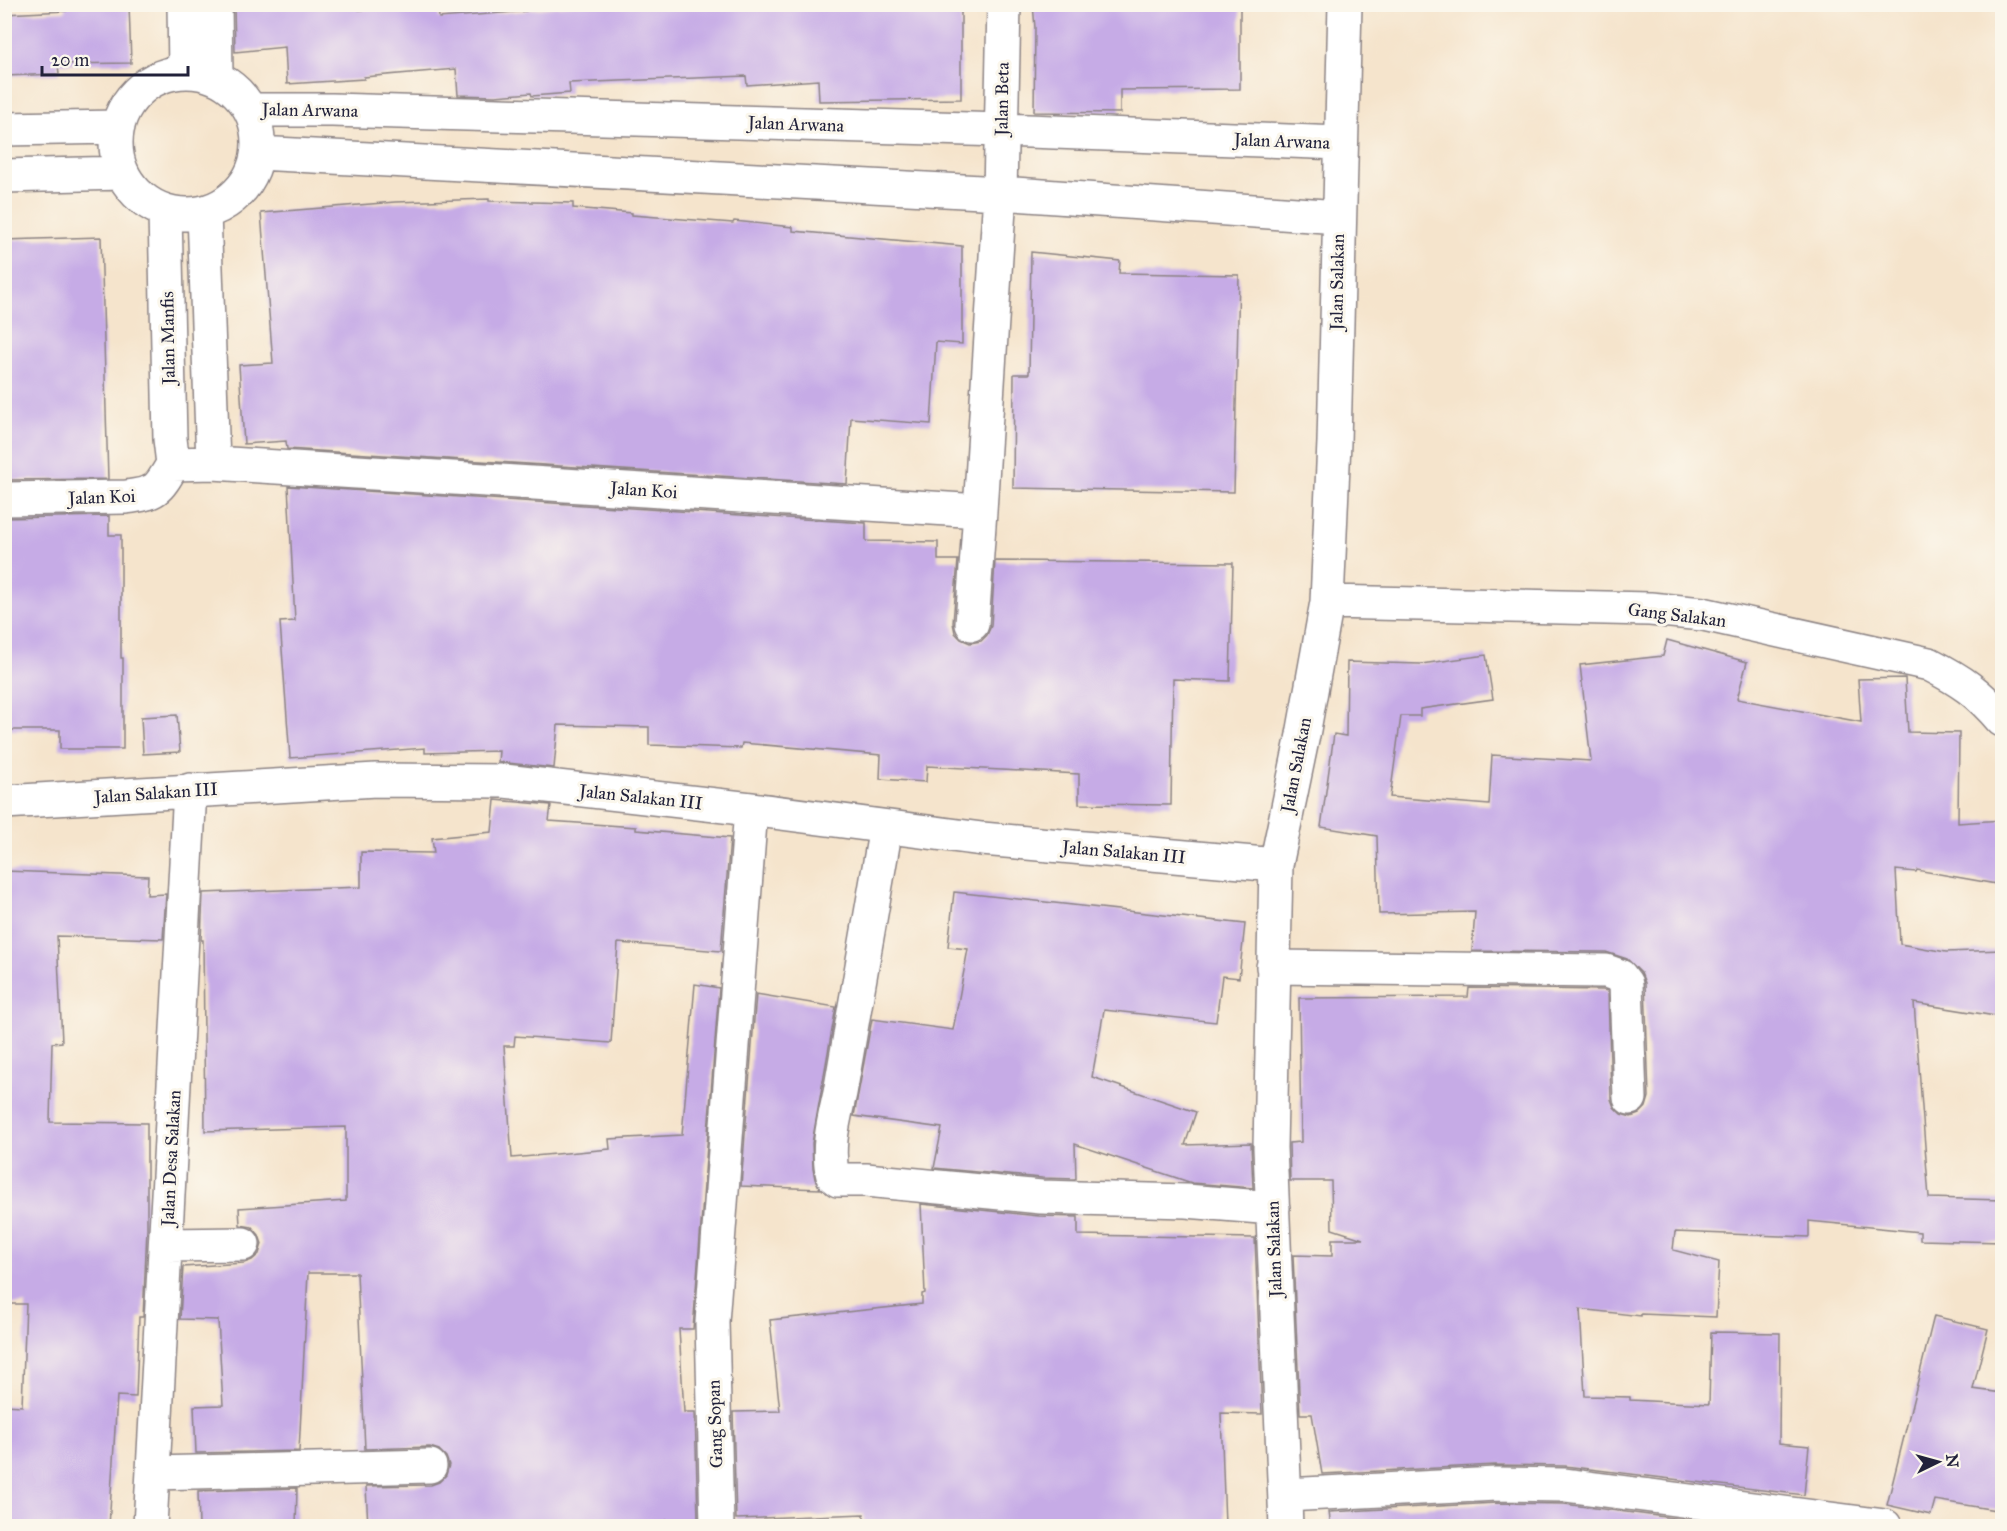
<svg xmlns="http://www.w3.org/2000/svg" width="2007" height="1531" viewBox="0 0 2007 1531" font-family="'IM FELL Great Primer',serif">
	<style>
		.building { fill: #c6abe6 }
		.lines { fill: none; stroke-linecap: round; stroke-linejoin: round }
		.minor-casing { stroke: #8c8384; stroke-width: 36 }
		.minor { stroke: #fff; stroke-width: 33 }
		.labels { text-anchor: middle; stroke-width: 6; stroke-linejoin: round; paint-order: stroke }
		.street-label { font-size: 18px; fill: #22223b; stroke: #fbf7ec }
	</style>
	<rect width="100%" height="100%" fill="#fbf7ec"/>
	<filter id="ink" filterUnits="userSpaceOnUse"><feTurbulence type="fractalNoise" baseFrequency=".0167" numOctaves="2"/><feDisplacementMap in="SourceGraphic" scale="12" xChannelSelector="R" yChannelSelector="G"/><feConvolveMatrix kernelMatrix="1 2 1 2 8 2 1 2 1" color-interpolation-filters="sRGB"/></filter>
	<filter id="wash" filterUnits="userSpaceOnUse"><feTurbulence type="fractalNoise" baseFrequency=".008" numOctaves="4" result="noise"/><feDisplacementMap in="SourceGraphic" scale="24" xChannelSelector="R" yChannelSelector="G"/><feGaussianBlur stdDeviation="1.35" result="paint"/><feColorMatrix in="noise" values="0 0 0 0 0 0 0 0 0 0 0 0 0 0 0 0 0 1.4 0 .05"/><feComposite in="paint" operator="in"/></filter>
	<g filter="url(#wash)">
		<rect width="100%" height="100%" fill="#f5e4cc"/>
		<g id="blocks">
			<path class="building" d="M65,4H129L131,63L58,64L59,74L4,76V14L66,11Z
				M234,4H359V10L438,4L439,18L526,11V10L583,4H961V99L819,101L818,80L747,85L746,76L569,83L570,93L532,96L531,93L495,96L458,95L456,69L364,77V79L287,84L285,47L235,52Z
				M1033,4H1240V89L1120,90V113L1034,112L1035,28Z
				M489,199V201L573,203V208L632,213V215L733,223L734,221L793,227V231L962,246V344L936,342L931,424L851,418L847,484L287,449L286,441L244,444L239,365L273,363L261,213L395,202Z
				M101,237L108,479L4,480V240Z
				M1031,252L1120,261L1119,273L1239,275L1234,492L1013,488L1014,374H1029Z
				M288,486L866,523V541L938,542V560H958L953,623L955,633L961,639L970,643L981,641L987,635L991,626L995,561L1233,563L1230,681L1173,679L1171,805L1079,804V774L927,766L926,782L880,779L881,755L742,743L741,748L649,745V727L558,725L554,768L498,762L499,751L425,753V748L290,758L280,622L295,621Z
				M109,516V535H121V658H123V749H60V730H4V518Z
				M1667,640L1747,662L1737,699L1861,722L1858,679L1905,678L1908,732L1959,733L1958,823L2002,820V885L1917,870L1916,872L1896,870L1900,944L1946,952L2002,950V1017L1914,1003L1929,1198L2002,1200V1242L1920,1240V1232L1809,1221V1237L1675,1232L1673,1250L1719,1262L1716,1317L1641,1314V1316L1580,1309L1585,1396L1630,1397V1400L1709,1404L1711,1332L1780,1333L1779,1443L1809,1446L1804,1495L1565,1466L1495,1465L1322,1474L1312,1414H1300L1293,1255L1332,1256V1239H1363L1332,1229L1331,1181H1290L1289,1143L1301,1142L1299,998L1468,997L1469,988L1603,990L1608,991L1611,1099L1614,1107L1621,1114L1631,1117L1639,1114L1646,1107L1649,1097L1645,983L1641,973L1627,959L1606,952L1472,951L1475,912L1379,914L1377,836L1321,827L1334,734L1346,736L1347,662L1421,664L1486,655L1493,699L1420,709V716H1401L1390,797L1489,805L1492,755L1591,761L1580,665L1663,656Z
				M177,715L180,752L143,754L141,717Z
				M495,800L551,805L549,821L636,827V830L730,838L721,951L618,943L611,1043L515,1036L514,1046H504L512,1158L610,1149L609,1139L682,1135L695,984L719,988L693,1329H679L684,1412H695L698,1520H667L668,1527H368L366,1486L431,1485L439,1482L446,1475L449,1465L446,1457L439,1450L430,1447L365,1449L357,1273H308L299,1451L196,1453L194,1406L223,1405L218,1320L180,1319L183,1267L244,1263L252,1260L259,1254L262,1244L259,1235L252,1227L240,1225L239,1208L346,1201V1127L205,1131L203,940H201L203,893L361,887V852L434,853L432,838L492,832Z
				M4,871L148,876L147,895L166,894L163,939L57,936L62,1042L52,1043L50,1122L147,1123V1229L143,1317H139L136,1397L117,1396L109,1527H4V1405L22,1406L26,1304H4Z
				M954,892L1245,924L1239,978L1222,976L1216,1022L1104,1010L1092,1077L1196,1112L1185,1145L1251,1143L1253,1188L1192,1183L1075,1144L1076,1179L1042,1178L934,1168L942,1128L854,1116L872,1019L953,1030L968,949L948,947Z
				M756,994L836,1007L812,1143L813,1169L815,1179L820,1189L741,1186Z
				M921,1204L1039,1216L1078,1217V1235L1255,1238L1262,1414L1221,1413L1225,1525L864,1527V1514L736,1519L733,1412L780,1411L770,1320L922,1304V1294L925,1293Z
				M1934,1316L1988,1329L1973,1389L2002,1393V1511L1935,1500L1931,1515L1887,1505Z
				M297,1488L296,1527H199L198,1491Z
				M1496,1503L1564,1504L1719,1524V1527H1331L1329,1512Z"/>
		</g>
	</g>
	<g filter="url(#ink)">
		<use href="#blocks" fill-opacity="0" stroke="#8c8384" stroke-width="1.5"/>
		<g class="lines">
			<defs>
				<path id="minor" d="M184,4L185,71
					M215,4L216,77
					M116 143a71 71 0 1 1 142 0a71 71 0 1 1-142 0Z
					M251,110H332L1002,130L1340,143
					M4,129L118,127
					M258,153L1000,193L1339,217
					M4,176L122,173
					M165,212L170,439L173,464
					M204,213L213,463
					M4,499L126,497C157,493 158,490 173,464L213,463L980,511L1000,193L1004,4
					M1327,602L1650,609L1703,614L1929,664C1962,681 1978,692 2002,720
					M972,624L980,511
					M4,802L376,780L504,781L751,809L982,839L1276,865
					M886,827L840,1093C834,1120 826,1148 833,1176L838,1180H866L1041,1197L1186,1201L1273,1208
					M1273,967L1606,971L1620,976L1626,984L1630,1098
					M166,1245L243,1244
					M154,1473L430,1466
					M1286,1495L1496,1484L1565,1485L1885,1526
					M150,1526L190,790
					M717,1526L712,1322L751,809
					M1286,1526L1270,1148L1276,865L1303,735L1327,602L1334,442L1345,4"/>
			</defs>
			<use href="#minor" class="minor-casing"/>
			<use href="#minor" class="minor"/>
		</g>
	</g>
	<g class="labels">
		<g class="street-label">
			<text transform="translate(1002 99) rotate(-89)" y="6">Jalan Beta</text>
			<text transform="translate(310 110) rotate(1)" y="6">Jalan Arwana</text>
			<text transform="translate(796 124) rotate(2)" y="6">Jalan Arwana</text>
			<text transform="translate(1282 141) rotate(2)" y="6">Jalan Arwana</text>
			<text transform="translate(1337 282) rotate(-89)" y="6">Jalan Salakan</text>
			<text transform="translate(168 338) rotate(-91)" y="6">Jalan Manfis</text>
			<text transform="translate(644 490) rotate(4)" y="6">Jalan Koi</text>
			<text transform="translate(102 497) rotate(-2)" y="6">Jalan Koi</text>
			<text transform="translate(1677 615) rotate(7)" y="6">Gang Salakan</text>
			<text transform="translate(1296 765) rotate(-79)" y="6">Jalan Salakan</text>
			<text transform="translate(156 793) rotate(-4)" y="6">Jalan Salakan III</text>
			<text transform="translate(641 797) rotate(6)" y="6">Jalan Salakan III</text>
			<text transform="translate(1124 852) rotate(5)" y="6">Jalan Salakan III</text>
			<text transform="translate(171 1158) rotate(-87)" y="6">Jalan Desa Salakan</text>
			<text transform="translate(1274 1249) rotate(-92)" y="6">Jalan Salakan</text>
			<text transform="translate(715 1424) rotate(-92)" y="6">Gang Sopan</text>
		</g>
	</g>
	<rect width="2007" height="1531" fill="none" stroke="#fbf7ec" stroke-width="24"/>
	<g transform="translate(1938 1462) rotate(85)" stroke="#fbf7ec" stroke-width="4.5" paint-order="stroke">
	<path d="M0-4.5L10 22L0 15L-10 22Z" fill="#22223b"/>
	<text y="-9" font-size="16" font-weight="bold" text-anchor="middle" fill="#22223b">N</text>
	</g>
	<path d="M42 66v9h146v-9" fill="none" stroke="#22223b" stroke-width="3"/>
	<text x="51" y="66" font-size="18" fill="#22223b" stroke="#fbf7ec" stroke-width="4.5" paint-order="stroke">20 m</text>
</svg>
